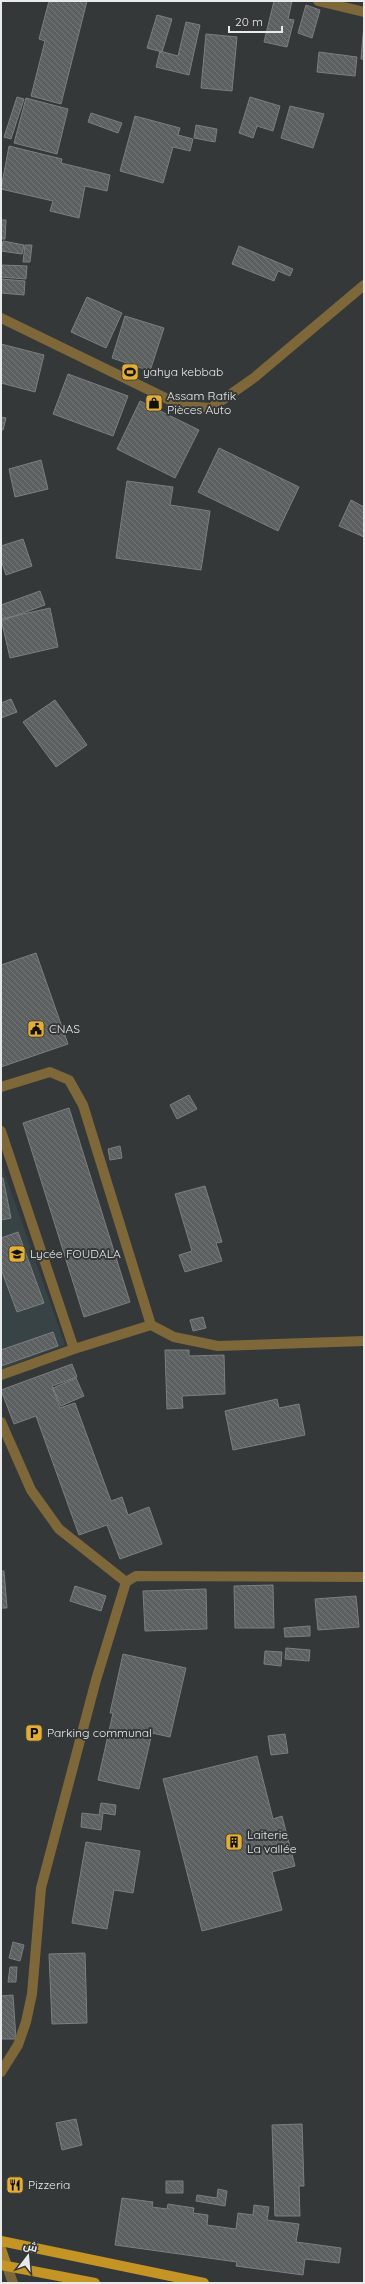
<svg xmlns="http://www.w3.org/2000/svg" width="365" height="2284" viewBox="0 0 365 2284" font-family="Quicksand,Cairo,sans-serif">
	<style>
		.built { fill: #384346 }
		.building { fill: url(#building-back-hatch); stroke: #7b7f80 }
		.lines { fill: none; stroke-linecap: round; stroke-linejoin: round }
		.minor { stroke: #7e6739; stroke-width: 10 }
		.secondary { stroke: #a68132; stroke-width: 10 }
		.primary { stroke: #c49424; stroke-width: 10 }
		.labels { text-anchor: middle; stroke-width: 4; stroke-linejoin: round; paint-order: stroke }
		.poi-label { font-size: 12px; fill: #e9ebeb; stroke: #353839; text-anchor: start }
	</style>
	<defs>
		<pattern id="building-back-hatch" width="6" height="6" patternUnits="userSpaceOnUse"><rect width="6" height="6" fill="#5c6061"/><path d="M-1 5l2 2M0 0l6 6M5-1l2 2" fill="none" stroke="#737778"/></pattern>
	</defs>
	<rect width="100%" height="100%" fill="#353839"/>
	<path class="built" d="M1,1163L65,1345L1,1369Z"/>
	<path class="building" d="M49,1H87L61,104L31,96L45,41L39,39Z
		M274,1H292L288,19L294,20L287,47L264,42Z
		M306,5L320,10L312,38L298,33Z
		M157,15L172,19L162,52L147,48Z
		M186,22L200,25L189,75L156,67L160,51L178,56Z
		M364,24V59H361Z
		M206,34L237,37L232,91L201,88Z
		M319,52L357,57L355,76L317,72Z
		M17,97L24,99L11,139L4,137Z
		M250,97L280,106L273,131L257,126L253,138L239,133Z
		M26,98L68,109L57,154L14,143Z
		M290,106L324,114L313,148L281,138Z
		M91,113L122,123L118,133L88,122Z
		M135,116L180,128L178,135L193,139L190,151L173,147L163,183L120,171Z
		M196,125L217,129L215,142L194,138Z
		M9,146L62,159L61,163L110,175L107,191L85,186L79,218L50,211L53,201L1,189Z
		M1,220H6L5,239H1Z
		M3,241L24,245L22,254L1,251Z
		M25,245H32L30,262H23Z
		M239,246L293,269L290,276L278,271L274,281L232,264Z
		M1,265L27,266L26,279L1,277Z
		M1,279L25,281L24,295L1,293Z
		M87,297L122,313L106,348L71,332Z
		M125,316L164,328L150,371L112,358Z
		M1,344L44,355L35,392L1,383Z
		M68,374L128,396L113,436L53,414Z
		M140,401L199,430L175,478L117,449Z
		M1,417L6,418L3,430H1Z
		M219,448L299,487L278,531L198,492Z
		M41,460L48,489L15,497L9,469Z
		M127,481L173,487L170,505L210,511L201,570L116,558Z
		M351,500L364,507V537L339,526Z
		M23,539L32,566L6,575L1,560V546Z
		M40,591L45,605L1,621V605Z
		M50,608L58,647L10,658L1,619Z
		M11,699L17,712L1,718V703Z
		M55,700L87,745L56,767L23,722Z
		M36,953L68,1044L1,1067V965Z
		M189,1095L197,1109L177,1119L170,1105Z
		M69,1108L130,1302L84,1317L23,1123Z
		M120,1146L122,1158L110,1160L108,1149Z
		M1,1178H3L11,1218L1,1220Z
		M205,1186L222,1242L216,1243L222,1261L185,1272L179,1255L192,1251L175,1194Z
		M18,1232L44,1303L17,1312L1,1269V1238Z
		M203,1317L206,1328L193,1331L190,1320Z
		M53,1332L58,1346L1,1366V1350Z
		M165,1350H189V1356L224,1355L225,1394L182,1396L183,1408L167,1409Z
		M72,1364L77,1377L52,1386L60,1408L75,1403L111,1501L122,1497L128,1515L149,1507L162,1544L120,1559L107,1525L79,1535L36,1416L14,1424L1,1390Z
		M76,1378L84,1396L61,1406L53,1388Z
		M277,1399L279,1408L299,1404L305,1435L233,1450L225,1411Z
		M1,1571H4L7,1608H1Z
		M273,1585L274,1628H235L234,1586Z
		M75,1586L106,1596L101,1611L70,1601Z
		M206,1589L207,1629L145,1631L143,1591Z
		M356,1596L359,1627L318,1630L315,1599Z
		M310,1626V1636L285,1637L284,1628Z
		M286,1648L310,1650L309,1661L285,1659Z
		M265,1651L282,1652L281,1666L264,1664Z
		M123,1654L186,1668L170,1737L152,1733L139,1789L98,1780L113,1713H110Z
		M285,1734L288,1753L271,1755L268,1736Z
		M257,1756L273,1819L282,1816L295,1866L272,1872L282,1910L202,1931L163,1779Z
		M101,1803L116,1805L115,1815L103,1813L101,1830L81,1827L82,1813L99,1815Z
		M86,1842L140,1851L133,1893L114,1890L107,1929L72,1923Z
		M13,1942L24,1945L20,1961L9,1958Z
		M85,1953L87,2023L52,2024L49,1954Z
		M10,1967H17L16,1982H8Z
		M13,1995L16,2039H1V1996Z
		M76,2119L82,2145L62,2150L56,2123Z
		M302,2124L304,2186H299L300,2216H275L272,2125Z
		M166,2181H183V2193H166Z
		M218,2189L227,2191L225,2206L196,2201L197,2195L217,2198Z
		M122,2198L153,2202L152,2207L167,2209L168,2204L194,2208L193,2213L208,2215L207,2225L236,2229L238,2213L253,2215L254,2205L269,2207L267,2220L299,2224L296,2242L341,2248L339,2263L305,2259L303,2275L236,2266L237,2262L115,2245Z"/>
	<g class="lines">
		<path class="minor" d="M318,1L364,12
			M1,318L182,406L211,408L255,377L364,285
			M1,1087L50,1072L69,1080L83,1105L151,1325
			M1,1131L74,1349
			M1,1375L74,1349L151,1325L174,1337L218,1346L364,1341
			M1,1422L31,1490L59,1529L126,1582L96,1680L41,1888L32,1994L26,2022L18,2045L1,2072
			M126,1582L136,1576L364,1577
			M7,2266L13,2283"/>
		<path class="secondary" d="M1,2249L7,2266"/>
		<path class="primary" d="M1,2241L204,2283
			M1,2265L95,2283"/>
	</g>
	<defs>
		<symbol id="stadium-square" viewBox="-11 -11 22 22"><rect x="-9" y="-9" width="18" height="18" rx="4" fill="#e3ae35" stroke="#353839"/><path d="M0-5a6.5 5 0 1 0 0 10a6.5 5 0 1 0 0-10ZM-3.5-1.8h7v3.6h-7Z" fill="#111"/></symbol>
		<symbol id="shop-square" viewBox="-11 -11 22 22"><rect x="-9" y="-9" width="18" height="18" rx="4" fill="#e3ae35" stroke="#353839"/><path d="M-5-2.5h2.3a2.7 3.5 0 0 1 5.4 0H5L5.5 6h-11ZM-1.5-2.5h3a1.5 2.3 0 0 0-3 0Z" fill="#111"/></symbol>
		<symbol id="civic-square" viewBox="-11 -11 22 22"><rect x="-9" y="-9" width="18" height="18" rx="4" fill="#e3ae35" stroke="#353839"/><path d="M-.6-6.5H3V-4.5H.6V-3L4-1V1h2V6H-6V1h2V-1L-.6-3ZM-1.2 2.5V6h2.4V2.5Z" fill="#111"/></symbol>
		<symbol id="school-square" viewBox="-11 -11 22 22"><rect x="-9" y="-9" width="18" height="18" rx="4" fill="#e3ae35" stroke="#353839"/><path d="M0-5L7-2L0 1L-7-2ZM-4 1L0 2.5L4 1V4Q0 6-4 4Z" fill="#111"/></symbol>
		<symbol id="parking-square" viewBox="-11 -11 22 22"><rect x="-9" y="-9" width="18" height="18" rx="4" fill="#e3ae35" stroke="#353839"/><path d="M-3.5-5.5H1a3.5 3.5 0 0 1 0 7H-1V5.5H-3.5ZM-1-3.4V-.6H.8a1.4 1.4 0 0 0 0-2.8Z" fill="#111"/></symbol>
		<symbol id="building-square" viewBox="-11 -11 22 22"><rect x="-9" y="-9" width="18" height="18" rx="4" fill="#e3ae35" stroke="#353839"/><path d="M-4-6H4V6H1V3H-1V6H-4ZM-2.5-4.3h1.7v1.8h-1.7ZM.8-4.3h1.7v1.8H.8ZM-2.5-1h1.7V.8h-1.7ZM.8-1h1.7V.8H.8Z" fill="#111"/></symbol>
		<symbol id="restaurant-square" viewBox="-11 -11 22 22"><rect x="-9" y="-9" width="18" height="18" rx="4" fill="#e3ae35" stroke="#353839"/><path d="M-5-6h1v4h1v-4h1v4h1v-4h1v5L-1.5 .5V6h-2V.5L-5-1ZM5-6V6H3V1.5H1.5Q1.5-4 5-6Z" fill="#111"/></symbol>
	</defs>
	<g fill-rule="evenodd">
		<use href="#stadium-square" x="120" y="362" width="20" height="20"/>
		<use href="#shop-square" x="144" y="393" width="20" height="20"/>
		<use href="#civic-square" x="26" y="1019" width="20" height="20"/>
		<use href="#school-square" x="7" y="1244" width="20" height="20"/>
		<use href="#parking-square" x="24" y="1723" width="20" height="20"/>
		<use href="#building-square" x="224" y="1832" width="20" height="20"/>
		<use href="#restaurant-square" x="5" y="2175" width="20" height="20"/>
	</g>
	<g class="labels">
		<g class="poi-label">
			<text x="143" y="376">yahya kebbab</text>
			<text x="167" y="400">Assam Rafik<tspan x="167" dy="14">Pièces Auto</tspan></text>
			<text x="49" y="1033">CNAS</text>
			<text x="30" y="1258">Lycée FOUDALA</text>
			<text x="47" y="1737">Parking communal</text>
			<text x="247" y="1839">Laiterie<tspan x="247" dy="14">La vallée</tspan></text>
			<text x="28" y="2189">Pizzeria</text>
		</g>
	</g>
	<rect width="365" height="2284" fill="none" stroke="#e9ebeb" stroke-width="4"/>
	<g transform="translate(28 2256) rotate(16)" stroke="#353839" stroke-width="3" paint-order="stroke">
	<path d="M0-3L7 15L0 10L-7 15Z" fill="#e9ebeb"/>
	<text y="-6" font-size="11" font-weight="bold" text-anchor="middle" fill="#e9ebeb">ش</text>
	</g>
	<path d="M229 26v6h53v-6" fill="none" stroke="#e9ebeb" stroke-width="2"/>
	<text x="235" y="26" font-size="12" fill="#e9ebeb" stroke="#353839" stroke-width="3" paint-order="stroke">20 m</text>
</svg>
